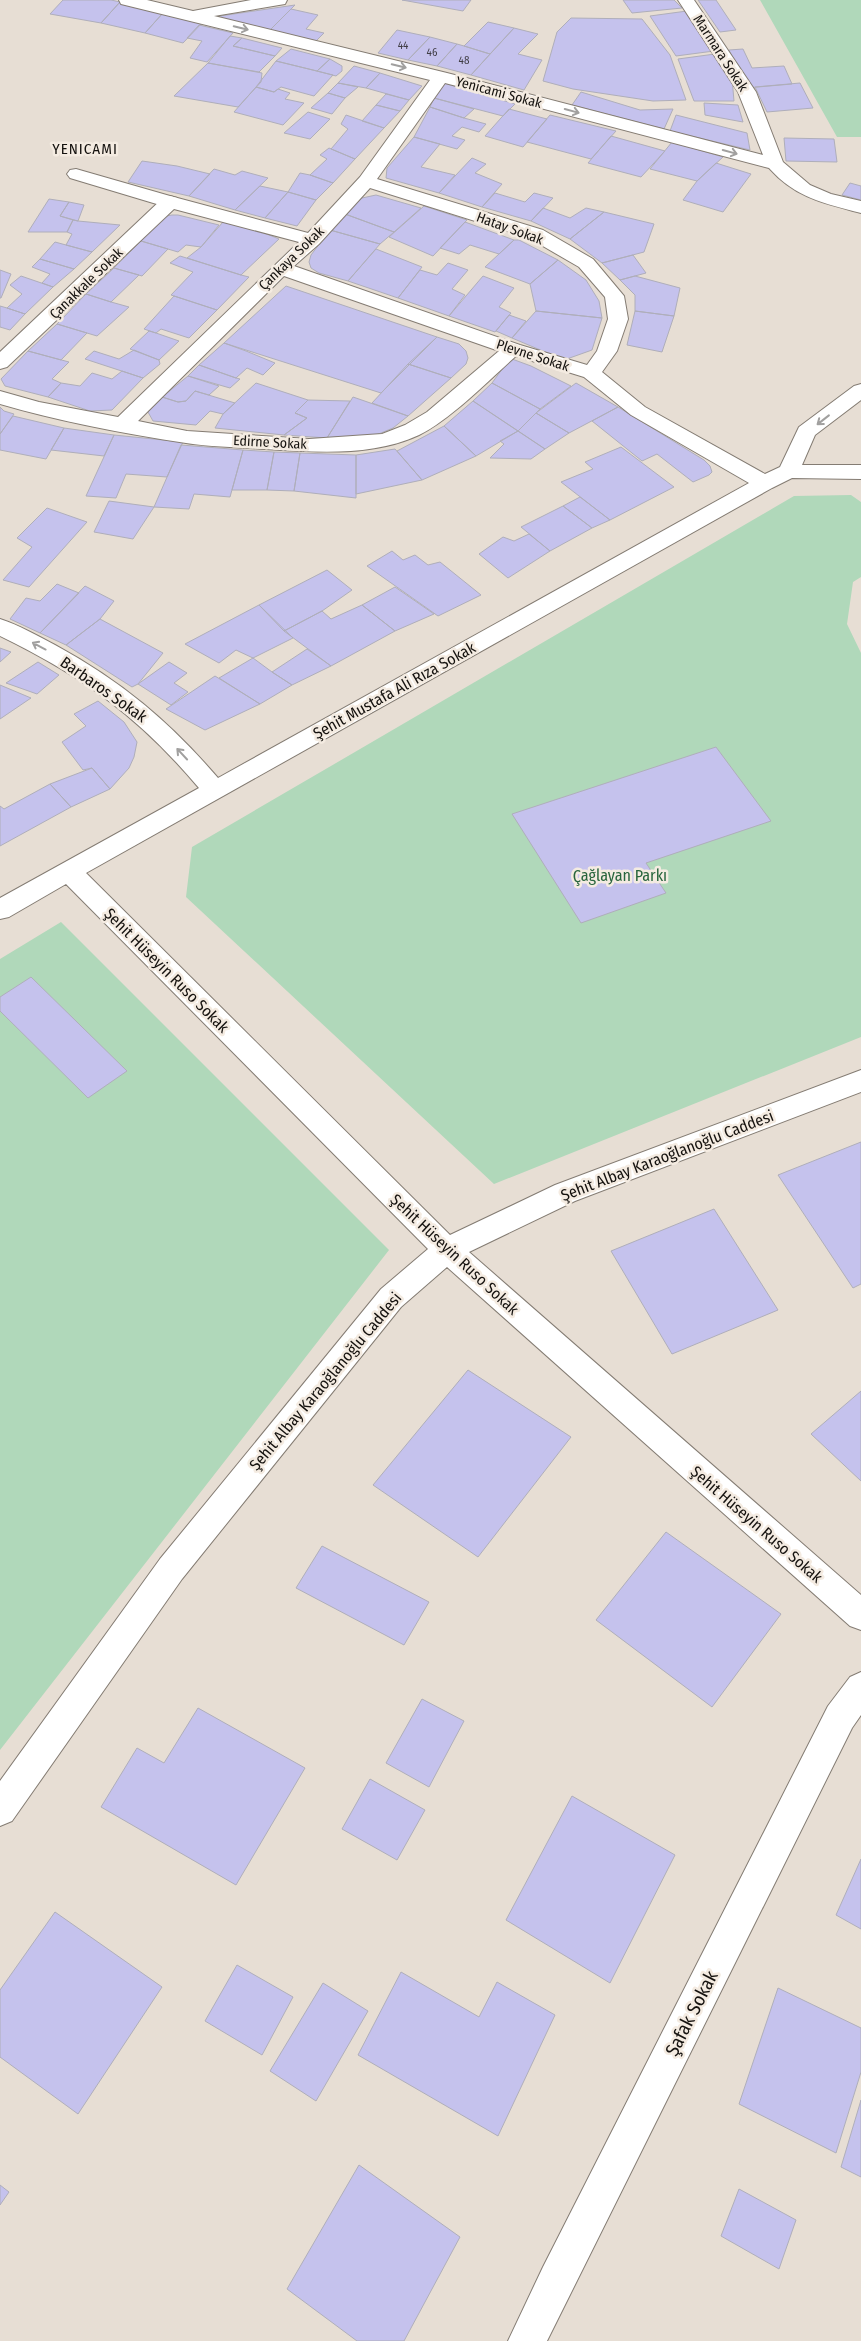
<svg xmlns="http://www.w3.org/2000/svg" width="861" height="2341" viewBox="0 0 861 2341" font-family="'Fira Sans Condensed',sans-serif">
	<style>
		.green { fill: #b0d8ba }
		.building { fill: #c5c2ed; stroke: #afaeba }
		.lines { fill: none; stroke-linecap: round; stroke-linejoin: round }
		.lane-casing { stroke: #847c73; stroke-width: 2 }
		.street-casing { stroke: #847c73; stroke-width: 2 }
		.lane { fill: #fff; fill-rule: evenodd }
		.street { fill: #fff; fill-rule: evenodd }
		.oneway { stroke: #a1a09f }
		.labels { text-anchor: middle; stroke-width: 5; stroke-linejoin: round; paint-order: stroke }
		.far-number-label { font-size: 11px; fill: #413e46 }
		.far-street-label { font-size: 14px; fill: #15120f; stroke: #f4ebe1 }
		.far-neighbourhood-label { font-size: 15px; letter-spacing: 1px; fill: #15120f; stroke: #f4ebe1 }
		.street-label { font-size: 16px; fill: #15120f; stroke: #f4ebe1 }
		.park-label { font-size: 16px; fill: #28653d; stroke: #f4ebe1 }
		.near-street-label { font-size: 19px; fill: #15120f; stroke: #f4ebe1 }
	</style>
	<rect width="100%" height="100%" fill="#e7ded4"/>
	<path class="green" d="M760,0H861V137H837Z
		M851,495L861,502V577L853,582L847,624L861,653V1037L494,1184L186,897L192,847L794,496Z
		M61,922L389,1250L0,1750V959Z"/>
	<path class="building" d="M63,0H111L120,2L101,23L50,14Z
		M402,0H471L463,11Z
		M623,0H674L682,8L632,13Z
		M698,0H716L736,30L720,32Z
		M120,2L163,13L145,33L101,23Z
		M295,5L266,34L214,22L220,16Z
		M291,9L318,15L306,29L324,33L313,44L266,34Z
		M687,11L714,51L676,56L650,16Z
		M162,14L202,23L183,43L145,33Z
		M571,18L642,19L670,55L686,100L653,101L573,89L543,81L557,32Z
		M488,22L514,28L490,54L464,46Z
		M199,25L233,33L207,62L190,58L202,41L187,38Z
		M514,28L538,34L518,54L542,60L524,90L471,75Z
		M397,30L430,37L408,60L378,53Z
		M230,36L242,38L233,46L275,56L259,72L208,63Z
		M430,37L457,44L437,66L408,60Z
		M242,38L282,48L275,56L233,46Z
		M457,44L464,46L490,54L471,75L437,66Z
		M291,49L330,59L317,71L276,61Z
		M743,49L752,68L784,66L792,84L746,88L729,50Z
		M715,54L732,78L734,101H694L678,59Z
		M330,59L342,66V71L336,76L317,71Z
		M276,61L333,75L314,96L281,87L274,92L256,87Z
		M208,63L262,73L261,82L238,107L174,96Z
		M354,66L380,73L366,88L338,83Z
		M380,73L422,86L409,100L366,88Z
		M338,83L358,87L345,98L328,93Z
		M444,83L515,104L503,116L434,98Z
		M800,83L813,108L767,112L755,87Z
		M256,87L274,92L278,89L290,93L285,99L304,103L283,125L234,112Z
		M581,92L640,110L673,109L664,129L572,105Z
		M328,93L345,98L332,114L311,108Z
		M386,94L409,100L400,111L376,105Z
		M434,98L474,109L464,118L430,107Z
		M704,103L738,105L743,122L705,115Z
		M376,105L400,111L384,128L362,121Z
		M430,107L464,118L486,124L479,132L462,127L452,136L465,140L457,149L414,137Z
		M509,109L547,119L523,147L485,136Z
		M308,112L330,119L310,139L284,133Z
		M346,115L384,128L355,159L331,149L348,129L341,124Z
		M550,115L616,131L591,159L527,142Z
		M676,115L747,133L750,150L670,131Z
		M611,136L665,151L641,177L588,163Z
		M414,137L440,144L421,167L455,175L439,193L386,178L387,168Z
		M784,138L834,139L837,162L786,161Z
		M672,142L723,157L697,181L650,169Z
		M329,148L355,159L333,183L310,175L327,159L320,155Z
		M472,158L486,164L475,173L502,184L482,207L439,193Z
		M142,161L177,166L210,174L189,196L128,182Z
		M716,163L751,174L723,212L683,200L697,181Z
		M214,169L235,175L242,171L268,178L235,210L189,196Z
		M300,173L310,175L333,183L316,200L288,192Z
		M850,183L861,186V200L842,195Z
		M260,186L288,192L265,218L235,210Z
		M288,192L316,200L297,226L265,218Z
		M495,193L525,202L534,193L553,198L531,221L482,207Z
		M376,195L421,208L394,232L345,214L362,198Z
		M49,199L69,202L60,216L73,220L67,232H28Z
		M69,202L84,205L78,221L60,216Z
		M424,206L467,220L433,256L389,237Z
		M543,208L570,218L586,208L604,212L570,239L531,221Z
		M604,212L654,224L644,252L602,263L570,239Z
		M345,214L394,232L380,244L330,230Z
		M172,215H178L219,225L201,247L186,245L178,252L141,241L166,216Z
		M73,220L78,221L120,225L92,252L66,245L72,234L67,232Z
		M223,222L257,230L279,239L241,275L187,258L201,247Z
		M465,222L514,240L499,254L470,245L459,254L440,248Z
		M330,230L380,244L348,281L319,273L311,268L309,262L311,255Z
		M514,240H519L558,260L530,284L485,267Z
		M141,241L168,249L142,276L114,268Z
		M55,242L66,245L92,252L74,269L40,259Z
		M376,249L422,267L398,298L348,281Z
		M633,255L646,273L620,280L602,263Z
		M180,256L241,275L249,277L217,310L171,295L193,272L170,263Z
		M40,259L74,269L53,287L42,283L50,274L32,267Z
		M558,260L586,280L599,301L602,318L536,311L530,284Z
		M448,263L468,270L452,289L465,295L449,316L398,298L420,270L437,275Z
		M114,268L139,275L111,302L86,294Z
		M0,270L11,274L1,298H0Z
		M21,276L53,287L25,314L7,308L22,294L10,285Z
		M483,276L514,288L499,307L511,313L495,332L449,316Z
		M635,276L680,288L674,316L635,311V295L620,280Z
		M286,286L437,337L381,393L224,343Z
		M86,294L111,302L129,307L97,336L57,324Z
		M174,296L217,310L189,338L161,329L156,333L144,329Z
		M0,306L7,308L25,314L10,330L0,327Z
		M536,311L602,318L592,350L564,360L512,338Z
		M635,311L674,316L662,352L627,345Z
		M509,315L526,321L512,338L496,331Z
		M57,324L87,333L61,360L28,351Z
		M149,331L156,333L179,341L159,360L130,349Z
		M437,337L459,344L466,351L468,358L466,364L451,378L408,364Z
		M224,343L246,351L275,363L263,375L247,368L236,378L199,365Z
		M134,350L159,360L160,364L143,378L85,359L94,351L119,359Z
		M28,351L69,362L52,379L61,383L48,397L5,386L1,379Z
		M512,359L531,366L571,386L540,409L492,383L508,361Z
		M408,364L451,378L408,416L372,403Z
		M199,365L236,378L240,379L230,388L188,376Z
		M122,371L143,378L112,410L90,411L48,397L61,383L80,386L92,373L112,379Z
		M188,376L219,386L209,395L195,391L186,401L178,402L162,397Z
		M256,383L308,400L295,413L307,418L284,435L215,428L223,414Z
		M492,383L540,409L518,431L473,401Z
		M576,383L618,407L569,433L536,413Z
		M195,391L235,403L223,414L210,411L196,425L153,421L148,412L162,397L178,402L186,401Z
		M353,397L408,416L393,428L369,438H327Z
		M308,400L350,401L327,438L284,435L307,418L295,413Z
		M473,401L518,431L476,456L444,426Z
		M0,407L4,411L14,414L0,434Z
		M618,407L704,460L710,466L712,472L709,475L693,482L657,454L642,461L592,421Z
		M536,413L569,433L545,449L518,431Z
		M13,416L64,428L46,459L0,450V434Z
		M444,426L476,456L422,480L397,451Z
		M64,428L114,435L104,456L51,450Z
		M518,431L545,449L531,459L490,458L504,444L500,441Z
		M114,435L183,442L167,477L126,474L116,498L86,496Z
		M181,445L243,450L230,497L194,494L189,509L154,507Z
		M621,447L674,487L610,520L561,482L593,469L585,462Z
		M395,449L422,480L356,494V455Z
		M243,450L274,452L267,490H232Z
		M274,452L300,453L294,491L267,490Z
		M300,453L356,455V498L294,491Z
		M580,497L610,520L592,528L563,506Z
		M109,501L154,507L133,539L94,532Z
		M563,506L592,528L550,551L521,527Z
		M47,508L87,522L29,587L3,580L32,547L17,538Z
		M529,534L550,551L508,578L479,554L503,537L514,541Z
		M392,551L403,560L415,555L428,565L440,562L481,595L438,616L367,566Z
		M327,570L352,590L322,611L284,631L259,605Z
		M57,584L79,593L40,633L10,619L26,598L40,601Z
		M85,586L114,601L100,619L66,645L40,633Z
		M395,587L434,614L395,631L362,605Z
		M259,605L293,638L253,658L236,650L219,663L185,644Z
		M362,605L395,631L331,666L284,631L322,611L331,619Z
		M100,619L163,653L138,684L132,687L66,645Z
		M0,648L11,652L0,662Z
		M307,649L331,666L292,685L272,672Z
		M253,658L272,672L292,685L260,704L219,678Z
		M38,662L59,675L37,694L6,683Z
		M169,662L187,673L174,683L188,692L171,705L138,684Z
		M215,676L260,704L205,730L166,709Z
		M0,685L31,698L0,719Z
		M98,701L124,722L137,742L134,757L129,768L110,789L92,768L83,770L62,742L86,726L74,714Z
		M716,747L771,821L646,863L666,893L581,923L512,814Z
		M92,768L110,789L71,807L50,784Z
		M50,784L71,807L0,846V806L4,809Z
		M31,977L127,1071L88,1098L0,1011V997Z
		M861,1142V1284L853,1288L778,1175Z
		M714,1209L778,1310L672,1354L611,1251Z
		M468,1370L571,1437L478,1557L373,1485Z
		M861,1391V1481L811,1434Z
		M666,1532L781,1614L712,1707L596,1620Z
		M322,1546L429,1602L404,1645L296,1588Z
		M422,1699L464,1721L429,1787L386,1763Z
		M198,1708L305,1768L236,1885L101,1807L137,1748L164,1763Z
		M370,1779L425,1810L397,1860L342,1829Z
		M572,1796L675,1855L610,1983L506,1920Z
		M861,1859V1929L836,1915Z
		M55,1912L162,1987L78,2114L0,2057V1990Z
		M237,1965L293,1997L262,2055L205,2021Z
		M401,1972L479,2017L497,1982L555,2015L498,2136L358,2055Z
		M323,1983L368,2011L316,2101L270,2071Z
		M778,1988L861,2028V2072L836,2153L739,2104Z
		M861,2100V2177L841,2167Z
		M359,2165L460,2237L404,2341H357L287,2289Z
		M0,2185L9,2192L0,2205Z
		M739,2189L796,2220L779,2269L721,2236Z"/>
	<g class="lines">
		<defs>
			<path id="lane" d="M76,169L177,198L179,202L177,206L170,208L70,178L67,174L70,170Z"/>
			<path id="street" d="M119,0H147L193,11L251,0H287L285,4L279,5L214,16L447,73L763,155L738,92L678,0H694L756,92L783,162L810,185L831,194L861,201V213C823,203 796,198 769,168L445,83L377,179L543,230L593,259L624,296L628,319L617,351L602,372L645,407L765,474L780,467L799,427L854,386L861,384V400L815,435L802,465H861V479L792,478L772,488L86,873L450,1235L555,1185L861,1070V1092L575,1201L469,1252L861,1595V1630L850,1626L447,1267L401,1307L182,1579L12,1821L0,1826V1781L160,1559L381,1289L428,1249L66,884L9,917L0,919V898L199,788C139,717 84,677 0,636V619C19,625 38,636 55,645C121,681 169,721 218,778L749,483L631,415L584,377L516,356C489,380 450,420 419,435C372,457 315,452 265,449C239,447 212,447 186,443C126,434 58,421 0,404V391L39,402L118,417L299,242L174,209L7,367L0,369V352L163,198L170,196L308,233L360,177L430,80L121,4ZM370,188L529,238L579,267L605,297L608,319L597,351L587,365L520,345L294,266L319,244ZM284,276L499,351L427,412L405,425L382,434L309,439L187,431L138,421Z
				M861,1672V1715L852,1728L547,2341H508L543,2267L828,1706L850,1677Z"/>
		</defs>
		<use href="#lane" class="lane-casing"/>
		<use href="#street" class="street-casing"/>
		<use href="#lane" class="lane"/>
		<use href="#street" class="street"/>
	</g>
	<defs><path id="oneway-shaft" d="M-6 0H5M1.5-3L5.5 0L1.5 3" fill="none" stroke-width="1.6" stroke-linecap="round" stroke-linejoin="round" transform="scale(1.25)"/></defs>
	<g class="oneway">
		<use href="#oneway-shaft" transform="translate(241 28) rotate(14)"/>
		<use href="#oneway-shaft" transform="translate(399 66) rotate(14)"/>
		<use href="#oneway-shaft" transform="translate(572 111) rotate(15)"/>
		<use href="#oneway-shaft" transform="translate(730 152) rotate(15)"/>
		<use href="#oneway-shaft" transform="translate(823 420) rotate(142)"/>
		<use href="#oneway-shaft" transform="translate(39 646) rotate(-152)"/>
		<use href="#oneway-shaft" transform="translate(182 754) rotate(-133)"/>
	</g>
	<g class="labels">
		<g class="far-number-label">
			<text x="403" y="49">44</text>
			<text x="432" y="56">46</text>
			<text x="464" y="64">48</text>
		</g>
		<g class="far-street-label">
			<text transform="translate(721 53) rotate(57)" y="5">Marmara Sokak</text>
			<text transform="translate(499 92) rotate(15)" y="5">Yenicami Sokak</text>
			<text transform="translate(510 228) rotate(20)" y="5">Hatay Sokak</text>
			<text transform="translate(291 258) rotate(-44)" y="5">Çankaya Sokak</text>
			<text transform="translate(86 283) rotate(-44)" y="5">Çanakkale Sokak</text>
			<text transform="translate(533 355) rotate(18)" y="5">Plevne Sokak</text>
			<text transform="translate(270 442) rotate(3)" y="5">Edirne Sokak</text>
		</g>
		<g class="far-neighbourhood-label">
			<text x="85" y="154">YENICAMI</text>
		</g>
		<g class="street-label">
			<text transform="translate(104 689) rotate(35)" y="6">Barbaros Sokak</text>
			<text transform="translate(394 690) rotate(-29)" y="6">Şehit Mustafa Ali Rıza Sokak</text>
			<text transform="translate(167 970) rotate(45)" y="6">Şehit Hüseyin Ruso Sokak</text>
			<text transform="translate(667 1155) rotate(-21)" y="6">Şehit Albay Karaoğlanoğlu Caddesi</text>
			<text transform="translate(455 1254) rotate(43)" y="6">Şehit Hüseyin Ruso Sokak</text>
			<text transform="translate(325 1381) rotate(-50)" y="6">Şehit Albay Karaoğlanoğlu Caddesi</text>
			<text transform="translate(757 1524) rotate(41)" y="6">Şehit Hüseyin Ruso Sokak</text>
		</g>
		<g class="park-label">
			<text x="620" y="881">Çağlayan Parkı</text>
		</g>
		<g class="near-street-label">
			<text transform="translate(691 2013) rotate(-63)" y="7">Şafak Sokak</text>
		</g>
	</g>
</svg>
